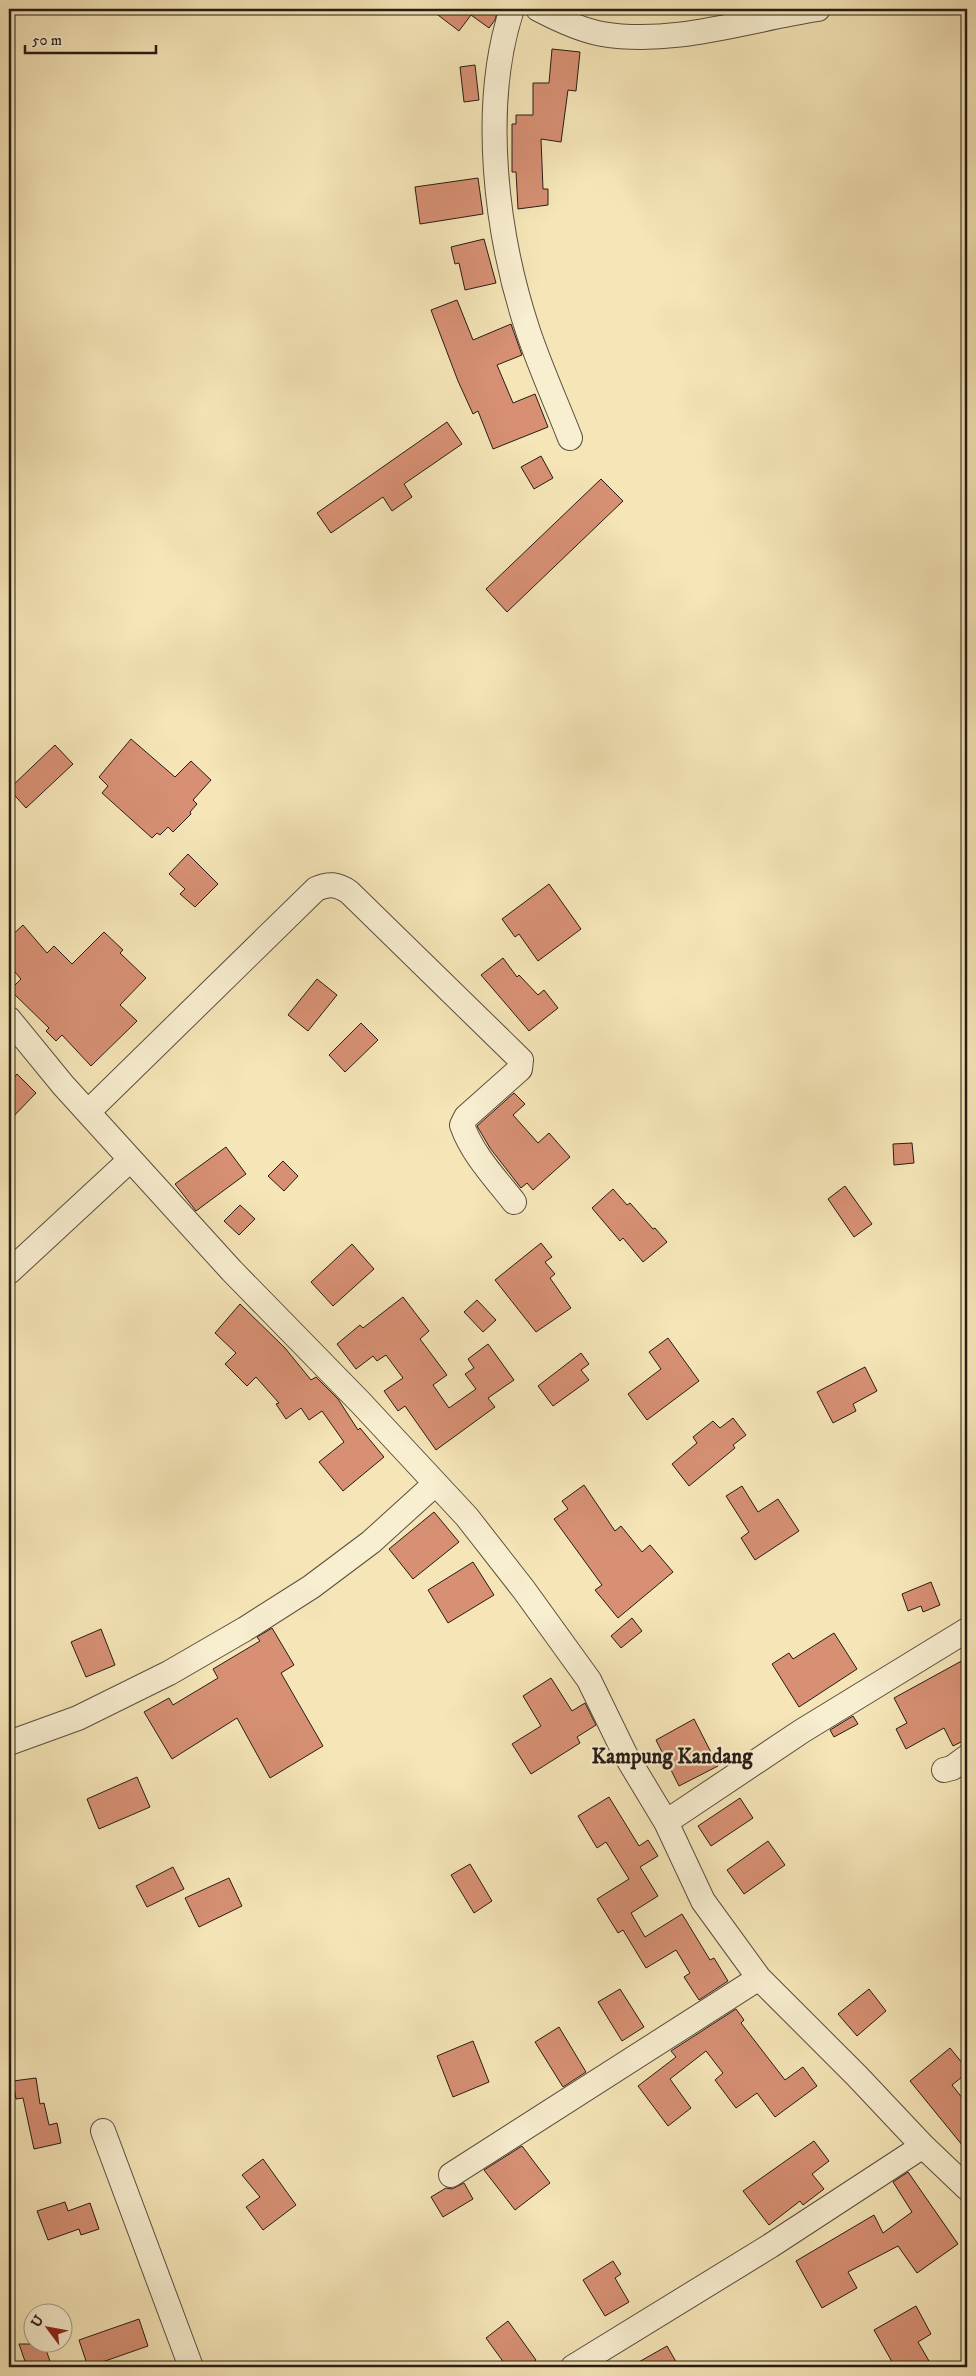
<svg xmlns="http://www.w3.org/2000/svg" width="976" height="2376" viewBox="0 0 976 2376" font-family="'IM FELL DW Pica',serif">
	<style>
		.building { fill: #d79074; stroke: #271c15 }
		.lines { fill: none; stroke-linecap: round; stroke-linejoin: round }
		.minor-casing { stroke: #5a4e3e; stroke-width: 26 }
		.minor { stroke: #f8eed0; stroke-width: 24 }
		.labels { text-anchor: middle; stroke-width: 4.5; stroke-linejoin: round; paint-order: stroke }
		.quarter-label { font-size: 21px; font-weight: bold; fill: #271c15; stroke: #f8eed0 }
	</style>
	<rect width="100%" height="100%" fill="#f5e5b7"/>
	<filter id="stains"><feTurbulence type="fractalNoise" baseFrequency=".004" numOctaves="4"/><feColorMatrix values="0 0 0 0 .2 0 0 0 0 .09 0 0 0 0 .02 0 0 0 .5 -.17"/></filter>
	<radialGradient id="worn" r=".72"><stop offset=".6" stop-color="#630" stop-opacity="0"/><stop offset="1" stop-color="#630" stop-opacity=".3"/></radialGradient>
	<path class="building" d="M430,9H498L495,20L489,28L471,15L459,31Z
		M552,49L580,52L576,91L568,90L561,142L541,139L543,189H548V205L518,209L516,172H512V124H516V115H533V83H549Z
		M475,65L479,100L464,102L460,67Z
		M478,178L483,214L420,224L415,187Z
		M484,239L496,283L465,290L459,263L455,264L451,247Z
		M457,300L473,340L511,324L522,355L497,365L513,403L535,394L548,427L493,449L478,411L473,414L458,381L431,310Z
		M447,422L462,444L404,484L412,497L392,511L383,497L331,533L317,513Z
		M541,456L553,478L534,489L521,467Z
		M601,479L623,501L507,612L486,589Z
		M131,739L175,777L191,761L211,780L193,800L197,804L190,812L191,814L173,832L168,827L160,835L157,833L152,838L102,793L108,786L99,777Z
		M55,745L73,764L26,808L9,789Z
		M188,854L218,884L195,907L180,894L185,889L169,874Z
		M549,884L581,929L538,961L519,934L515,937L502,919Z
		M23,925L47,953L54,946L72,964L104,932L123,950L120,953L146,978L120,1005L137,1021L91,1066L62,1035L56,1041L46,1031L49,1028L10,990L21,979L9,965V938Z
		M503,958L517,977L519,975L538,995L544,990L558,1008L529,1031L481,975Z
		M317,979L337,995L308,1031L288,1015Z
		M361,1023L378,1040L345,1072L329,1055Z
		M17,1074L36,1093L9,1121V1083Z
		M514,1093L525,1104L513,1115L538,1143L549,1133L570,1157L533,1190L527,1183L521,1188L490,1148L477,1126Z
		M912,1143L914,1163L894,1165L893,1144Z
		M226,1147L246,1174L196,1211L175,1184Z
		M283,1161L298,1176L284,1191L268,1176Z
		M845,1186L872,1224L854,1237L828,1199Z
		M613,1189L627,1205L630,1203L653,1229L655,1228L667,1242L643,1262L623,1238L620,1241L592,1208Z
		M240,1205L255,1219L239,1235L224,1221Z
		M541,1243L552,1257L545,1262L555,1274L550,1278L571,1308L536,1332L495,1280Z
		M352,1244L374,1269L333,1306L311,1282Z
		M403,1297L429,1331L420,1339L447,1375L433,1385L449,1408L476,1389L465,1374L474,1368L468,1359L488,1344L514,1380L488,1398L495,1407L436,1450L405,1406L398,1411L384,1391L403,1378L386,1355L377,1361L373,1356L356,1369L337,1344L360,1325L363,1328Z
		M477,1300L496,1320L483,1332L464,1312Z
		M240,1304L285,1348L311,1380L316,1377L338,1399L358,1430L360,1428L384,1457L343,1491L319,1462L344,1442L322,1411L309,1420L301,1408L286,1419L276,1404L279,1403L256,1377L247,1386L225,1364L236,1353L215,1333Z
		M668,1338L699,1381L647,1420L628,1394L661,1369L649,1352Z
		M581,1353L589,1364L581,1370L589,1380L553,1406L538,1386Z
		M865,1367L877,1391L853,1404L856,1411L833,1423L817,1392Z
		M733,1418L746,1435L733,1445L735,1448L689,1486L672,1464L697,1443L693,1437L713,1421L720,1428Z
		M584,1485L615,1531L621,1526L642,1552L650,1545L673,1572L618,1618L595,1590L602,1585L554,1519L568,1509L562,1501Z
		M742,1486L758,1512L778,1499L799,1531L755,1560L741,1538L749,1532L726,1496Z
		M434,1512L459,1542L413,1579L389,1549Z
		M473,1562L494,1595L448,1623L428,1590Z
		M931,1582L940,1605L923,1612L921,1606L908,1611L902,1594Z
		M632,1618L642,1631L621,1648L611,1636Z
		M272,1628L294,1665L281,1673L323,1746L270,1778L237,1718L172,1759L144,1712L169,1698L173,1705L218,1678L213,1669L260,1641L257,1637Z
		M101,1629L115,1665L86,1677L71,1642Z
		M834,1633L857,1669L799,1707L772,1664L789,1653L793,1659Z
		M967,1658V1739L953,1746L944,1728L906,1749L896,1729L907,1723L894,1698Z
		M551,1678L572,1711L585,1703L596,1725L577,1737L580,1743L531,1774L512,1744L541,1726L523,1696Z
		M853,1716L858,1724L834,1737L830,1730Z
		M694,1719L718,1766L679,1786L656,1740Z
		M137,1777L150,1807L99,1829L87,1799Z
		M609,1797L639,1846L648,1840L658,1856L640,1867L658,1896L631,1913L645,1937L682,1914L710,1960L714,1958L728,1981L699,2000L684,1977L690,1973L676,1950L646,1968L623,1930L618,1933L597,1899L629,1879L606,1842L597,1848L578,1816Z
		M740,1798L753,1818L711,1846L698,1826Z
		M768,1841L785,1865L744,1894L727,1870Z
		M470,1864L492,1901L474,1913L451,1875Z
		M173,1867L184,1889L147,1907L136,1886Z
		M229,1878L242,1906L199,1927L185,1898Z
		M620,1989L644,2027L622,2041L598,2002Z
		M869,1989L886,2011L857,2036L838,2014Z
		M736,2009L744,2020L741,2023L785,2080L803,2067L817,2086L775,2117L757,2093L736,2108L715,2080L723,2073L706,2051L670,2079L691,2108L668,2126L638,2086L676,2057L671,2051Z
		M559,2027L586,2072L563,2087L535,2042Z
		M473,2041L489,2082L453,2097L437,2056Z
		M950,2048L967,2069V2073L952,2085L967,2104V2151L910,2081Z
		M36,2078L40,2104L44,2103L49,2125L57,2123L61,2143L34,2149L23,2098L16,2099L13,2081Z
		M814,2141L829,2161L812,2174L824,2189L803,2205L800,2201L769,2225L743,2191Z
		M522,2146L550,2183L515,2210L484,2170Z
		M263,2159L296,2205L263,2230L246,2207L260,2197L242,2175Z
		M908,2172L958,2244L917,2273L898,2246L848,2272L857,2288L822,2308L796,2261L874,2215L883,2233L912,2212L893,2182Z
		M464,2183L473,2199L443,2217L431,2197L446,2188L452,2189Z
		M65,2202L68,2211L90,2203L99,2229L81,2235L79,2229L48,2240L37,2211Z
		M613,2261L621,2274L615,2278L629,2302L605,2316L583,2280Z
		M916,2306L931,2334L918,2342L929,2361L919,2367H895L874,2330Z
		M139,2319L148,2346L88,2367L79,2340Z
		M508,2321L536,2360L526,2367H507L486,2338Z
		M19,2344H44L52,2367H27Z
		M667,2346L679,2367H630Z"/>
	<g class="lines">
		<defs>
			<path id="minor" d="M512,9C480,106 496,235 528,331C540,367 556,402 570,438
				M538,9C557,19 580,30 602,34C674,46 746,20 818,9
				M9,1019L63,1085L232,1271L360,1402L467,1517L524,1590L589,1680L625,1754L666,1822
				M88,1112L316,889C329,883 337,884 349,892L521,1060L520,1069L466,1117L462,1125C472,1154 496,1179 514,1202
				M9,1272L130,1160
				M967,1630L802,1731L666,1822L703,1901L759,1978L857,2076L923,2146L967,2188
				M9,1743L78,1718L169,1673L245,1629L311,1587L371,1542L435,1484
				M944,1770L952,1768L967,1757
				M103,2131L191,2367
				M451,2175L759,1978
				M573,2367L770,2246L923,2146"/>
		</defs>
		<use href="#minor" class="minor-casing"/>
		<use href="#minor" class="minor"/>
	</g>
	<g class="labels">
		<g class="quarter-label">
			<text x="672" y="1763">Kampung Kandang</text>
		</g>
	</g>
	<rect width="976" height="2376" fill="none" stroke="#f5e5b7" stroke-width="30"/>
	<rect x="10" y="10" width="956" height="2356" fill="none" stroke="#271c15" stroke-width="2.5"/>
	<rect x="15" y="15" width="946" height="2346" fill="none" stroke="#271c15"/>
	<g transform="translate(48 2328) rotate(302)"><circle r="24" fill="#f8eed0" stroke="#a49a85"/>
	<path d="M0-4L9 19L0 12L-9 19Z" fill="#8f2418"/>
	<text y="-8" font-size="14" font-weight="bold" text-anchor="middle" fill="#271c15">U</text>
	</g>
	<path d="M25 45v8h131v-8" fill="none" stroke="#271c15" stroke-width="2.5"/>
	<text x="32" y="45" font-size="15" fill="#271c15" stroke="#f8eed0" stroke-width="4" paint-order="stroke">50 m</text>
	<rect width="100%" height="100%" filter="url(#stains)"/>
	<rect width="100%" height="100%" fill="url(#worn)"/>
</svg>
